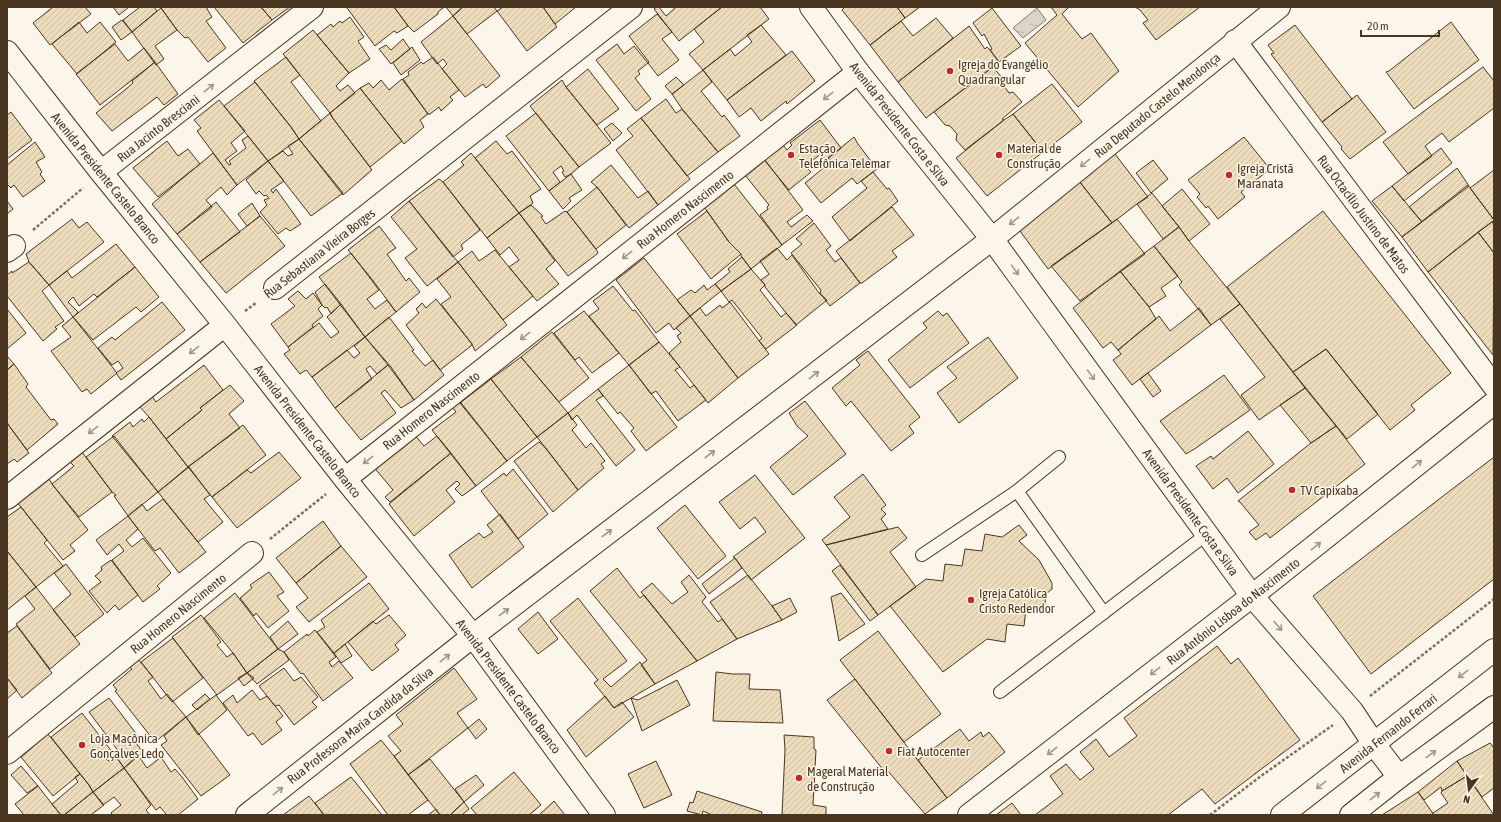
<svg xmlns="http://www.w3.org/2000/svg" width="1501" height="822" viewBox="0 0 1501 822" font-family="'Asap Condensed',sans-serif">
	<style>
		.water { fill: url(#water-ripples); stroke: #887966 }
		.building { fill: url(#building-hatch); stroke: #4a3520 }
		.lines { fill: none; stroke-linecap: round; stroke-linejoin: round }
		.service-casing { stroke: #4a3520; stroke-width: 14 }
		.minor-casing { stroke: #4a3520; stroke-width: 24 }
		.tertiary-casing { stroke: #4a3520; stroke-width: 24 }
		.primary-casing { stroke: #4a3520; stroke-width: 24 }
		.path { stroke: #7f6f5c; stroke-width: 2.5; stroke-dasharray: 3 2; stroke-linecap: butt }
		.service { stroke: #fbf6e9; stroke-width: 12 }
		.minor { stroke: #fbf6e9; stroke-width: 22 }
		.tertiary { stroke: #fbf6e9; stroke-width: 22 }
		.primary { stroke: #fbf6e9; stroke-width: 22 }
		.oneway { stroke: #a29684 }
		.poi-dot { fill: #c62828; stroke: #fbf6e9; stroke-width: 1.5 }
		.labels { text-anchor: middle; stroke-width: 3; stroke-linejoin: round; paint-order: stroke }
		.poi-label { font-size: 13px; fill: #4a3520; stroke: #fbf6e9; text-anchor: start }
		.street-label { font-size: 13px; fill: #4a3520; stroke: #fbf6e9 }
	</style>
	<defs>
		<pattern id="water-ripples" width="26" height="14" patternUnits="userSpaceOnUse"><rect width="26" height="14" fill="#dcd4c6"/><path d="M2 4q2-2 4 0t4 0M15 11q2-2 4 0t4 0" fill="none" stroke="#beb7aa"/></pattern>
		<pattern id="building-hatch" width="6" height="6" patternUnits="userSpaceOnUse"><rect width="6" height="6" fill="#ecdcbc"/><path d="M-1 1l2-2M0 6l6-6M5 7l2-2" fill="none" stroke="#ccbda1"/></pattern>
	</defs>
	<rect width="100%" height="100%" fill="#fbf6e9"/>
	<path class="water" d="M1037,8L1046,20L1023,38L1013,28Z"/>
	<path class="building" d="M53,7H85L91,14L50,45L33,23Z
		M113,7H129L119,15Z
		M140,7H154L157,11L132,32L123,20Z
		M162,7H206L212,17L206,21L226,48L208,62L188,37L185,38L177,30L161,8Z
		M214,7H261L272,20L243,43Z
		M261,7H290L272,20Z
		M349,7H394L408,26L397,33L394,31L375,46L347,8Z
		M394,7H444L438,12V14L414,32L408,26Z
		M446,7H463L453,16Z
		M463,7H494L497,11L467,34L453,16Z
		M503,7H543L557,27L527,51L497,11Z
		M543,7H576L555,24Z
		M657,7H659L666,16L675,8L674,7H722L679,41L654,9Z
		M722,7H760L769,19L703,70L689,54L704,42L694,29Z
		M845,7H897L905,18L870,45L842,10Z
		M897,7H920L905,18Z
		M1051,7H1069L1062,14L1082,39L1091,33L1119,71L1078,107L1025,43L1057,15Z
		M1135,7H1200L1156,40L1143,23L1148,20L1140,10Z
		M161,8L177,30L155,46L164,59L156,65L132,32Z
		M992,8L1021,46L999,62L990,50L992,49L984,34L982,36L973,23Z
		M657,14L672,32L662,39L679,60L658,76L648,63L649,62L629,36Z
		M453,16L500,76L486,88L483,84L465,97L442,69L447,64L443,59L437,64L421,42Z
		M350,17L364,37L358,41L370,59L349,73L317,35L331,24L333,27L340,21L342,23Z
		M936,18L953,38L898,82L870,45L901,21L913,36Z
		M122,20L132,32L121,40L112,27Z
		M79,22L87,33L100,22L116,42L77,74L52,44Z
		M1451,22L1479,60L1414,109L1386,72L1389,71Z
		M761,25L786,55L727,100L703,70L730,49L735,56L752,42L747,35Z
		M1295,25L1352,99L1322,122L1271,54L1274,53L1268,45Z
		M969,26L985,49L987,47L990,50L999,62L926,118L898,82Z
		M313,30L349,73L336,86L340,91L348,85L355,93L330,113L283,54Z
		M403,39L410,49L391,64L379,49L386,45L391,50Z
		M115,44L128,61L144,48L155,62L100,105L76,74Z
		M617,44L624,54L634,46L648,63L638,71L640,74L635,78L651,99L636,111L596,60Z
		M412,47L420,60L401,75L393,63Z
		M792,51L815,81L787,104L786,101L761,121L751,108L739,117L727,100Z
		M286,57L300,75L291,82L321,121L299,139L291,127L254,81Z
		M433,57L459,90L450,97L453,100L441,111L439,107L430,114H428L403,79L409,75L408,72L421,62L423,64Z
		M155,62L178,94L164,105L157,97L112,131L96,113L126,89L133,83L132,81Z
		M993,67L1003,79L1002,83L1009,93L1013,92L1022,102L1002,119L1004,120L965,150L956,140L957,134L950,126L945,125L934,112Z
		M1483,67L1494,81V108L1449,142L1442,133L1425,146L1432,156L1408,174L1383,142Z
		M588,69L619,109L597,125L566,87Z
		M703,70L712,82L701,91L722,117L724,115L740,136L718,152L682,109L672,94Z
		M676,77L684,85L672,94L665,86Z
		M402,79L428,114L420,120L424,127L404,144L360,88L369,83L373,88L381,80L389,90Z
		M562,80L566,87L611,143L579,167L530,106Z
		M255,82L291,127L299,139L268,161L224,106Z
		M1052,84L1082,122L1043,152L1013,114Z
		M360,88L402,141L370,167L332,117L330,113Z
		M1357,95L1386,132L1350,159L1341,149L1342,147L1322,122Z
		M666,99L676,113L682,109L718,152L687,176L641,118Z
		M219,100L245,131L231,143L237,151L225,160L229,165L231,164L229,161L246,148L242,140L248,136L268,161L237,185L197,131L201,128L194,120Z
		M11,112L32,140L7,159V115Z
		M330,113L332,117L372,170L343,195L299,139Z
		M536,113L579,167L571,174L565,177L562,172L564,171L561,166L553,172L560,182L549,191L506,136Z
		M1013,114L1043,152L987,196L956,158L1004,120Z
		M641,118L690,179L658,205L616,150L633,136L627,129Z
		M820,120L841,148L826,160L821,154L805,166L811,172L789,190L760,155L783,145L787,150L792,145L790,143Z
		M612,123L622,133L613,141L604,129Z
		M854,137L858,144L877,169L857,184L852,178L821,203L805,183L832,161L828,158Z
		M1244,137L1270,169L1241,192L1245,197L1218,219L1208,206L1206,208L1197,197L1200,194L1188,180Z
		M299,139L343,193L311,216L268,161L283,151L288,156L293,154L288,146Z
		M167,141L178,156L188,149L200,164L158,197L133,168Z
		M496,141L507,154L512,151L541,189L530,196L533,203L519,213L475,158Z
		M35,142L45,157L36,162L42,172L40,174L45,181L23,197L14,185L11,188L7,184V165Z
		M1441,148L1452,163L1404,201L1392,186Z
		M213,153L237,185L227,195L221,187L206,200L212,207L177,234L152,204Z
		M471,153L519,213L487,238L443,182L464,165L461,162Z
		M1115,154L1148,197L1137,204L1112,223L1079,181Z
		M765,160L803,210L787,222L791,227L807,215L813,221L782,245L760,215L768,209L767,207L769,205L745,175Z
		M1153,160L1168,179L1151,193L1136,173Z
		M268,161L284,181L271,190L273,193L276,189L301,224L290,231L286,228L278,234L260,212L267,205L264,200L269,198L266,195L264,196L259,191L256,194L246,180Z
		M611,165L638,198L648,191L658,205L629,228L597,187L591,182Z
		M1457,168L1469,186L1422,222L1409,207Z
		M1494,170V220L1470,188Z
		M873,172L887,189L889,188L898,201L850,241L832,217L867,188L861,181Z
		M571,174L582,190L569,198L571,201L563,209L549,191Z
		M439,179L443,182L480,230L461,245L463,249L453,257L409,201Z
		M1079,181L1112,223L1048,269L1017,227Z
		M734,184L782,245L751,269L741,256V254L729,242L704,207Z
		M1468,185L1494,220L1428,272L1402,237Z
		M1392,186L1422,222L1402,237L1372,201Z
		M597,187L626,225L596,249L567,212Z
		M1182,189L1210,224L1189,241L1179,227L1162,206Z
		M1152,193L1179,227L1163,239L1137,204Z
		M7,201L13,209L7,214Z
		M409,201L458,262L427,286L405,258L417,249L391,217Z
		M216,202L240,232L200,262L177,234Z
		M252,203L260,216L247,226L238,214Z
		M531,205L543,216L541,217L546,224L565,211L567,212L598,252L597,254L568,276L519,213Z
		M892,207L914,235L892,251L897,257L862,283H860L836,251Z
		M707,211L729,242L741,254L711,279L677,234Z
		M1323,211L1451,373L1411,405L1415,410L1390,430L1326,349L1293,372L1227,287Z
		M519,213L555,261L546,269L559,284L537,301L509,267L519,260L509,247L500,255L487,238Z
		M260,216L285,246L226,293L200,262Z
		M72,219L79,228L87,222L104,242L49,285L29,262L26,254Z
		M1117,219L1145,254L1080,301L1051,266Z
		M1492,222L1494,224V253L1478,232Z
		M814,223L831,246L826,250L835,262L841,258L860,283L830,306L820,293L821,291L820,289L791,253L802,244L796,239Z
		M379,226L396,248L387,254L406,281L409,278L420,292L396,312L371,278L348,250Z
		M1179,227L1189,241L1240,304L1211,325L1179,285L1182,282L1154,246Z
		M1478,232L1494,253L1493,355L1428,272Z
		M116,244L135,267L97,297L94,294L79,306L73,297L68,302L78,312L73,317L49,285L67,271L72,278Z
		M1154,246L1178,276L1161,288L1166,296L1149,307L1120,271Z
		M777,248L787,260L792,255L819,293L827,300L796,325L765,287V285L761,280L769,274L760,261Z
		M495,250L533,296L503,320L458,262L472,251L479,261Z
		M351,253L379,290L367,299L375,309L387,300L396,312L365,337L319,277Z
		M742,257L751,269L721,291L715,284L730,272L728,269Z
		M644,258L690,316L674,330L669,323L656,333L616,280Z
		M29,262L49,285L42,291L64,321L55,327L57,329L43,341L7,296V275L12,271V273Z
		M458,262L507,325L475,351L472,344L441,304L451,297L437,279Z
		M135,267L159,297L141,312L136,307L93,340L73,317Z
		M751,269L765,285L760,290L781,317L786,313L797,325L766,349L759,341L762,338L732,300L729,302L721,291Z
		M1120,271L1149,307L1156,319L1118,350L1111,342L1103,348L1073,308Z
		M325,284L341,304L331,314L327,307L325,308L322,305L315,292Z
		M715,284L721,291L690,316L677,300L691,290L695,293L704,285L707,290Z
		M613,286L633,311L635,310L659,342L629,365L619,353L589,316L599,309L593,301Z
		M298,291L306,299L313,293L322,305L318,309L323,316L312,325L313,327L288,347L271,324L295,306L288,299Z
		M436,299L472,344L471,346L440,370L406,325L419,313L416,309L422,303L426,308Z
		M162,302L185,330L121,380L116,373L123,368L118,361L112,365L98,348L112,337L115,340Z
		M730,302L769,354L738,378L690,316L700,308L706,316L720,305L722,308Z
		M341,304L365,337L312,377L306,370L300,374L284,354L290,350L288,347L319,323L331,338L339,332L327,317Z
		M1240,304L1305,388L1259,420L1241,395L1265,377L1220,319Z
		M1199,308L1211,325L1132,385L1113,360L1121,354L1118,350L1159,316L1170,331Z
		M7,309L26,333L7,349Z
		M584,311L619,353L592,373L579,357L575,360L554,333Z
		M938,311L943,316L947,313L969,343L910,388L888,360L927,328L923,323Z
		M690,316L738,378L708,403L669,353L681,342L677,336L681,333L676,328Z
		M73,317L117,373L91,394L87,389L82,392L51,351L71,337L62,326Z
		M389,317L414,350L412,351L425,366L433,360L444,375L414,400L391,367L365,337Z
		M552,332L589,378L559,402L521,357Z
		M365,337L388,365L377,374L370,366L366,369L372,379L335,408L312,377L347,350L354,358L360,353L354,346Z
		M988,337L1018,378L959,423L937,393L957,378L947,367Z
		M659,342L680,367L675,370L690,388L694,385L706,400L678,421L656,391L651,394L629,365Z
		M1326,349L1378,414L1347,439L1293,372Z
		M868,351L920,417L909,426L914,433L891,451L851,401L846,406L832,388L860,365L856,360Z
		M7,356L14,364L7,370Z
		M521,357L568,413L537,437L491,379Z
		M14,364L28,384L26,387L51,420L54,419L58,424L27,450L7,423V370Z
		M204,365L223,390L200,408L202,410L166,439L149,417L139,406L152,396L156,402Z
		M388,365L414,400L401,408L385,390L381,393L396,413L361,440L335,408Z
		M629,365L677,427L646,451L631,431L634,428L620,412L618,414L598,389Z
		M1148,373L1161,391L1153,397L1140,379Z
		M1224,375L1250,410L1196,448L1186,454L1160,421Z
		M491,379L537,437L507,461L460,403Z
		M230,385L244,401L229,414L240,428L188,467L166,439L202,410L200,408Z
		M1305,388L1336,426L1311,443L1280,405Z
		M598,389L603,396L596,400L635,450L616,466L577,415L572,420L568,413Z
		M458,399L507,461L476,486L432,430L456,412L450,405Z
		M805,401L846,454L793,495L770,467L808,436L797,426L789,413Z
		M568,413L577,425L572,430L586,448L591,443L605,461L601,464L604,468L578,490L537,437Z
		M149,417L188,467L158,492L112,436L130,422L133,427L142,419L144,422Z
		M7,423L29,453L17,462L14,459L7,464Z
		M243,425L266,455L212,497L188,467Z
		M1336,426L1365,464L1270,538L1266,533L1256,540L1249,532L1259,525L1240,502L1238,501L1311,443Z
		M1248,431L1274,464L1238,493L1227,478L1213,489L1196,466L1211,456L1213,459Z
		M413,433L424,446L437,436L451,453L390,502L385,497L393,490L372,465Z
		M114,436L158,492L128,516L114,496L116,495L112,492L86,457Z
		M539,442L545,447L578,490L553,512L514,461Z
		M82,452L112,492L79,517L52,484L74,466L69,461Z
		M279,452L301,478L237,528L212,497L247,470L251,473Z
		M451,453L476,486L462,496L455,489L460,484L457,481L446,490L455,502L414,536L389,504Z
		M1494,457V579L1371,674L1313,596Z
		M189,467L210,495L204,499L223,522L198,542L158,492Z
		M513,469L548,514L518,539L481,491L504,473L506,476Z
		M863,474L886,505L881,509L886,514L881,519L888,529L826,545L822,540L850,517L834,497Z
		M755,475L805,538L751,580L735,558L733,557L766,532L755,517L740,529L719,502Z
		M48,477L52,484L88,530L70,545L75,551L63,560L17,502Z
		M163,499L206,552L179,573L160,548L155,551L128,516L142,504L147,511Z
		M685,505L726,556L698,579L657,528Z
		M21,507L47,540L44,543L63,566L36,587L7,551V517Z
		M500,514L524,547L472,588L449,555L479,533L484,538L493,532L487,525Z
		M128,516L138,529L126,540L132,547L143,538L171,573L157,586L160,589L143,602L112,560L124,551L119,544L107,555L96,540Z
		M323,521L341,546L296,583L276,558Z
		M1019,525L1027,535L1019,541L1039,560L1052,583V589L1046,594L1044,611L1026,609L1024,626L1007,624L1005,642L987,639L943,672L890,606L926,579L943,581L945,564L962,566L965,549L982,551L985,534L1002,537Z
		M898,527L907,538L890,552L916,587L878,615L826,545Z
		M341,546L367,577L309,622L296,607L308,598L296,583Z
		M7,551L36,587L7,610Z
		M735,558L742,568L709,594L702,584Z
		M111,560L138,595L119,610L115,605L107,613L89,591L101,582L95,576L102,570L101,567Z
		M66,564L104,614L75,637L53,610L71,594L54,573Z
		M840,565L878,615L870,621L832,571Z
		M617,568L640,598L644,595L697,661L655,684L641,665L647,660L590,591Z
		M269,572L284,592L277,596L289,611L268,628L256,613L254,616L240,598L252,588L250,585Z
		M689,575L706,597L702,602L718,622L722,619L737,639L697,661L641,592L652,583L672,604L688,592L681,582Z
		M748,575L772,606L782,620L737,639L710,602Z
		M369,583L389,609L334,653L317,632L325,627L321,620Z
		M36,587L80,644L50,669L16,624L35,609L25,596Z
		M235,593L278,649L247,673L233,653L204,618Z
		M841,593L865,624L839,641L831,597Z
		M578,598L627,661L603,679L611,687L640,662L655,684L614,708L594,683L598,680L550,621Z
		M790,598L797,612L782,620L772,606Z
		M538,612L558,639L538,654L518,629Z
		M201,615L221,642L217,645L227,657L233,653L247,673L217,695L172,637Z
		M389,615L406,635L395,645L399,650L372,671L348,642L373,621L376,624Z
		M288,621L298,634L278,649L270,637Z
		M17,626L52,673L22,698L7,678V633Z
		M315,630L336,657L329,662L332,667L339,661L353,678L323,701L303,673L301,674L284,652L307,634L308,636Z
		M878,631L941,714L904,742L840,660Z
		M173,638L203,678L172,702L141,662Z
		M345,644L352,656L341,663L334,653Z
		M1217,646L1231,664L1238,658L1300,740L1215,804L1202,789L1168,815H1035L1063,794L1050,776L1066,764L1080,780L1094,769L1080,752L1096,739L1109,757L1137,736L1124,718Z
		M278,649L284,652L289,660L257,684L247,673Z
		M138,659L153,677L148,681L161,699L167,694L186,717L155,742L115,691L117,690L113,685L132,669L128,666Z
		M284,668L294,681L301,677L318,697L312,702L317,707L294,725L279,705L275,706L259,686Z
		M454,668L477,699L457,713L468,728L408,775L394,756L401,751L388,736L403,724L396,715Z
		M716,672L733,674H750L749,689L780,690L783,723L713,721Z
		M247,673L254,678L244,686L238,678Z
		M7,678L17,690L7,699Z
		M855,679L947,798L925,814L887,770L885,772L827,700Z
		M677,680L690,705L642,731L631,698L638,700Z
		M252,690L260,700L267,696L283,716L276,722L282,730L262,745L253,733L248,736L223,703L233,695L237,703Z
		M205,694L210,699L197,710L192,705Z
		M216,695L227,710L198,735L186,717Z
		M605,696L614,708L622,702L634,717L586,757L567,730Z
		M109,698L141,740L136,743L143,752L124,768L115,755L119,752L89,712Z
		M82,713L113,753L106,759L111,762L117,758L124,768L93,792L89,785L51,737Z
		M186,717L230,775L201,796L161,745L167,741L164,736Z
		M479,719L487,729L476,739L468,728Z
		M960,729L969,741L981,732L983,737L989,732L1005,752L947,798L918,760Z
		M48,734L80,774L53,796L21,757Z
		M784,735L814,737V749L816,750L813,805L826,807V815H782L785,750Z
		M381,740L394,756L428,800L408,815H388L350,764Z
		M1490,743L1494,748V788L1482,797L1457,761Z
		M138,755L147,768L161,757L171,772L175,769L182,777L198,799L178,815H167L160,807L156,810L124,768Z
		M430,759L464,802L450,815H440L408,775Z
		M656,761L672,795L644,808L628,774Z
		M1457,761L1467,776L1442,791L1441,787L1424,800L1418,792Z
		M21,766L38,786L27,793L11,775Z
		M124,768L151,805L146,810L150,815H113L111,813L121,805L114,797L103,805L93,792Z
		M514,772L541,805L529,815H477L471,808Z
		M80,774L89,785L93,792L64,815H61L52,804L78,782L75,777Z
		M476,775L484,785L464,802L455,789Z
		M1467,776L1494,815H1434L1433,813L1448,803L1441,793L1442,791Z
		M351,777L382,815H324L315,803Z
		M38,786L52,804L61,815H24L15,804Z
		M697,791L762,812L761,815H712L703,811L702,815L687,811L690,802L693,803Z
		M93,792L104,805L92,814L93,815H64Z
		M1418,792L1434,815H1382Z
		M309,796L324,815H283Z
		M554,801L565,815H539Z
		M464,802L469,809L463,814L464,815H450Z
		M1012,803L1021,815H996Z
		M436,809L440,815H428Z"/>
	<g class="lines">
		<defs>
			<path id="service" d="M1017,491L1059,457
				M922,555L1017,491L1104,613
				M1000,692L1207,534"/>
			<path id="minor" d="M1235,41L1494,386
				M7,52L101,172L225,325L345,479L473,636L604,815
				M101,172L312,7
				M992,239L1279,7
				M7,251L14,246
				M275,288L631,7
				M345,479L858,72
				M7,498L225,325
				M7,753L252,553
				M969,815L1252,596L1494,403"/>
			<path id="tertiary" d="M811,7L858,72L992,239L1252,596L1352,711L1374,744L1399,777
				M247,815L473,636L992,239"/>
			<path id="primary" d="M1282,815L1494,650
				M1351,815L1399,777L1494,707"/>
		</defs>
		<use href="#service" class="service-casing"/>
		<use href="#minor" class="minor-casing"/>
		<use href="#tertiary" class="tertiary-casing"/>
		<use href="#primary" class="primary-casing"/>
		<path class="path" d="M33,230L83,188
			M245,311L256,303
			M270,539L326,494
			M1370,696L1494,599
			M1210,815L1261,776L1333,725"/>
		<use href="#service" class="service"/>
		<use href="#minor" class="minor"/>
		<use href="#tertiary" class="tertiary"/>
		<use href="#primary" class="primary"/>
	</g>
	<defs><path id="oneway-shaft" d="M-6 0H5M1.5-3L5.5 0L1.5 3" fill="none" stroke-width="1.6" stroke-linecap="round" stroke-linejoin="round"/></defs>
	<g class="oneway">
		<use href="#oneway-shaft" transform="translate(209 88) rotate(-38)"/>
		<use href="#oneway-shaft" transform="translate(828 96) rotate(142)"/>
		<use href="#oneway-shaft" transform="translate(1085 163) rotate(141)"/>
		<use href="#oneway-shaft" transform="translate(1014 221) rotate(141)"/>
		<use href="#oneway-shaft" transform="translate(627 255) rotate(142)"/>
		<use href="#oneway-shaft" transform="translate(1015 270) rotate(54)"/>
		<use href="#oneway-shaft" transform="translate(525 336) rotate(142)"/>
		<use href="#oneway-shaft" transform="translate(194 350) rotate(142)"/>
		<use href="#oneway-shaft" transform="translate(814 375) rotate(-37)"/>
		<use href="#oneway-shaft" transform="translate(1091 375) rotate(54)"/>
		<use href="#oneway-shaft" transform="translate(93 430) rotate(142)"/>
		<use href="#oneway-shaft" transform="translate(710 454) rotate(-37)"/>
		<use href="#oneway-shaft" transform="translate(368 460) rotate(142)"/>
		<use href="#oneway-shaft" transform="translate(1417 464) rotate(-39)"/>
		<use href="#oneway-shaft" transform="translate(607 533) rotate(-37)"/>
		<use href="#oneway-shaft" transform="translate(1316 546) rotate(-39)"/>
		<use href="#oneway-shaft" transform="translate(504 612) rotate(-37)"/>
		<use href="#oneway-shaft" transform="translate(1278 626) rotate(49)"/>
		<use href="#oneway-shaft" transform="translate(445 658) rotate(-38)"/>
		<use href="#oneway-shaft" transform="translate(1155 671) rotate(142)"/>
		<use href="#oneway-shaft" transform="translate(1463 674) rotate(142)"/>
		<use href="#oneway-shaft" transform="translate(1052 751) rotate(142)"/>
		<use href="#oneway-shaft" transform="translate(1431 754) rotate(-36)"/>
		<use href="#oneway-shaft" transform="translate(1321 785) rotate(142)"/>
		<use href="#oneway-shaft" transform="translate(278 791) rotate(-38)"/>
		<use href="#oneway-shaft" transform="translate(1375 796) rotate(-38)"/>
	</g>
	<g class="poi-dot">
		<circle cx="950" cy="71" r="4"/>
		<circle cx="791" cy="155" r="4"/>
		<circle cx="999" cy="155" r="4"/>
		<circle cx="1229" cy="175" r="4"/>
		<circle cx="1292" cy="490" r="4"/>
		<circle cx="971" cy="600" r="4"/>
		<circle cx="82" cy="745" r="4"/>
		<circle cx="889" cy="751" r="4"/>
		<circle cx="799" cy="778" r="4"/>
	</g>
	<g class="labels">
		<g class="poi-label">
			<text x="958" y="69">Igreja do Evangélio<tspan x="958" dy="15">Quadrangular</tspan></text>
			<text x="799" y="153">Estação<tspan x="799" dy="15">Telefônica Telemar</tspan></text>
			<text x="1007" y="153">Material de<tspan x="1007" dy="15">Construção</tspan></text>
			<text x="1237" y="173">Igreja Cristã<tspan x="1237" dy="15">Maranata</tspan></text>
			<text x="1300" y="495">TV Capixaba</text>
			<text x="979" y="598">Igreja Católica<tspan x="979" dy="15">Cristo Redendor</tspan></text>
			<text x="90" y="743">Loja Maçônica<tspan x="90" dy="15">Gonçalves Ledo</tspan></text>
			<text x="897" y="756">Fiat Autocenter</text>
			<text x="807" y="776">Mageral Material<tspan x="807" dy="15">de Construção</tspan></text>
		</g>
		<g class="street-label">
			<text transform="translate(1157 105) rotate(-39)" y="5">Rua Deputado Castelo Mendonça</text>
			<text transform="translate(900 124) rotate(52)" y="5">Avenida Presidente Costa e Silva</text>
			<text transform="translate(158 128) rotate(-38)" y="5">Rua Jacinto Bresciani</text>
			<text transform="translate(106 178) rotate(51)" y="5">Avenida Presidente Castelo Branco</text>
			<text transform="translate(685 209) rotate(-38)" y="5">Rua Homero Nascimento</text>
			<text transform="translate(1364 214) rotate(53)" y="5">Rua Octacílio Justino de Matos</text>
			<text transform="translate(319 253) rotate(-38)" y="5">Rua Sebastiana Vieira Borges</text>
			<text transform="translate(431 410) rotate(-38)" y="5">Rua Homero Nascimento</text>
			<text transform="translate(308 431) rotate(52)" y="5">Avenida Presidente Castelo Branco</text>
			<text transform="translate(1191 512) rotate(54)" y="5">Avenida Presidente Costa e Silva</text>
			<text transform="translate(1233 611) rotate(-38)" y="5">Rua Antônio Lisboa do Nascimento</text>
			<text transform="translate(178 613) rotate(-39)" y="5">Rua Homero Nascimento</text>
			<text transform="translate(509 686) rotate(53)" y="5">Avenida Presidente Castelo Branco</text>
			<text transform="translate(360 725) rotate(-38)" y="5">Rua Professora Maria Candida da Silva</text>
			<text transform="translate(1388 733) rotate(-38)" y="5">Avenida Fernando Ferrari</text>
		</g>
	</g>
	<rect width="1501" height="822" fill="none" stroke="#4a3520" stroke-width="16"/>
	<g transform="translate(1469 790) rotate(194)" stroke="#fbf6e9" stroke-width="3" paint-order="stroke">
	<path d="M0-3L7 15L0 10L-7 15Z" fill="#4a3520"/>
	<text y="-6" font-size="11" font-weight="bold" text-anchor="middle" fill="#4a3520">N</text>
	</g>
	<path d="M1361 30v6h78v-6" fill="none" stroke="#4a3520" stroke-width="2"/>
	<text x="1367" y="30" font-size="12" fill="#4a3520" stroke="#fbf6e9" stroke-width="3" paint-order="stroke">20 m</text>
</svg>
